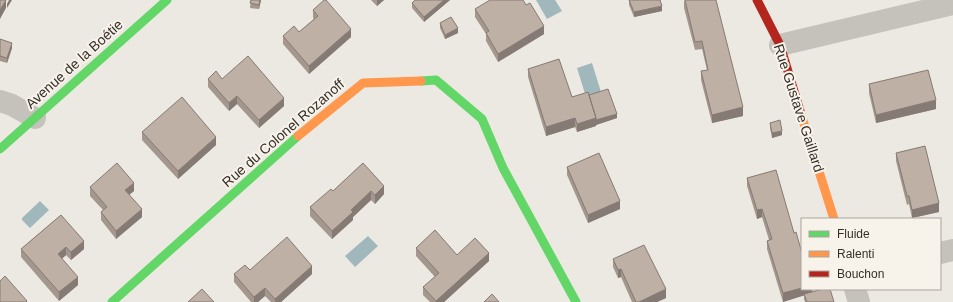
<svg xmlns="http://www.w3.org/2000/svg" width="953" height="302" viewBox="0 0 953 302" font-family="Helvetica,sans-serif">
	<style>
		.water { fill: #a0b8bb }
		.lines { fill: none; stroke-linecap: round; stroke-linejoin: round }
		.street { stroke: #c5c1bb; stroke-width: 22 }
		.fast { stroke: #63d668; stroke-width: 9 }
		.slow { stroke: #ff974d; stroke-width: 9 }
		.jam { stroke: #b3261e; stroke-width: 9 }
		.wall { fill: #a3978e }
		.shaded-wall { fill: #857b74 }
		.building { fill: #beb0a5; stroke: #857b74 }
		.labels { text-anchor: middle; stroke-width: 4; stroke-linejoin: round; paint-order: stroke }
		.street-label { font-size: 14px; fill: #352f29; stroke: #f8f3ea }
	</style>
	<rect width="100%" height="100%" fill="#ece9e2"/>
	<path class="water" d="M536,0H555L562,11L547,19Z
		M592,63L601,92L586,97L577,68Z
		M40,201L49,210L30,228L22,220V218Z
		M368,236L378,246L355,267L345,256Z"/>
	<g class="lines">
		<path class="street" d="M780,45L953,4
			M0,101L12,105L35,118
			M940,253L953,250
			M855,289L859,302"/>
		<path class="fast" d="M421,81L436,80L482,119L503,168L576,302
			M0,149L167,0
			M112,302L298,136"/>
		<path class="slow" d="M800,111L834,219
			M298,136L363,83L421,81"/>
		<path class="jam" d="M757,0L780,45L800,111"/>
	</g>
	<path class="wall" d="M251,0H261L259,9L250,8Z
		M371,0H384L377,6Z
		M450,0L424,22L412,8V3Z
		M629,0L662,11L634,17L629,5Z
		M684,0L743,116L712,123L701,80V71L707,70L702,49L695,50L684,8Z
		M475,9L544,34L498,62L486,41V34L475,17Z
		M313,10L351,37L309,74L283,44V36L299,32L314,19L313,18Z
		M440,23L458,33L445,39L440,28Z
		M0,39L12,48L7,63L0,61Z
		M528,69L572,97L589,95L617,118L596,125V126L577,132L575,127L546,136L528,77Z
		M208,79H222L284,106L259,128L237,104L229,111L208,87Z
		M869,84L936,109L876,123L869,93Z
		M770,123L782,135L772,138L770,128Z
		M142,132L216,145L178,179L142,140Z
		M896,153L939,212L912,218L909,204L907,205L896,161Z
		M363,163L384,194L375,204L371,200L353,217V220L332,239L310,216V207L333,191Z
		M567,167L620,209L588,223L567,175Z
		M747,178L794,233L812,289V292L834,302H805L804,299V295L783,302L767,249V241L769,240L762,217L757,219L747,186Z
		M90,187L134,191L129,195L142,217L116,239L101,220V212L103,210L90,196Z
		M61,215L84,249L71,260L66,255L62,259L78,285L59,301L21,257V249Z
		M416,248L457,255L489,261L444,302H430L423,295V287L435,277L416,256Z
		M613,259L666,298L657,302H632L621,277L618,278L613,267Z
		M250,270L312,274L281,302H271L265,296L258,302H251L234,282V274Z"/>
	<path class="shaded-wall" d="M6,0V8L0,19V10Z
		M9,0H12L7,8V4Z
		M260,0H261L259,9V5Z
		M377,0H384L377,6Z
		M444,0H450L424,22V17Z
		M662,6V11L634,17V12Z
		M544,26V34L498,62V54Z
		M458,28V33L445,39V35Z
		M351,29V37L309,74V66Z
		M12,43V48L7,63V58Z
		M237,96V104L229,111V103Z
		M284,98V106L259,128V120Z
		M936,100V109L876,123V115Z
		M743,107V116L712,123V115Z
		M617,114V118L596,125V126L577,132V124L596,118Z
		M575,118V127L546,136V127Z
		M782,131V135L772,138V133Z
		M216,137V145L178,179V171Z
		M134,183V191L125,198V190Z
		M384,186V194L375,204V195Z
		M371,191V200L353,217V220L332,239V231L351,210Z
		M620,201V209L588,223V215Z
		M939,203V212L912,218V210Z
		M142,209V217L116,239V231Z
		M762,209V217L757,219V210Z
		M84,241V249L71,260V252Z
		M66,247V255L58,262V254Z
		M489,253V261L444,302H436V301Z
		M312,266V274L281,302H275V299Z
		M621,269V277L618,278V270Z
		M78,277V285L59,301V292Z
		M265,288V296L258,302H254V297Z
		M802,288V289H812V293L783,302V293Z
		M666,289V298L657,302H639Z"/>
	<path class="building" d="M0,0H6L0,10Z
		M251,0H260L259,5L250,3Z
		M324,0H326L351,29L309,66L283,36L294,26L299,32L318,16L313,10Z
		M415,0H444L424,17L412,3Z
		M490,0H523L526,5L530,3L544,26L498,54L486,33L489,31L475,9Z
		M629,0H660L662,6L634,12Z
		M685,0H716L743,107L712,115L701,71L708,70L702,41L695,42Z
		M451,17L458,28L445,35L440,23Z
		M0,39L12,43L7,58L0,56Z
		M248,56L284,98L259,120L237,96L229,103L208,79L216,71L222,79Z
		M559,59L572,97L588,92L596,118L577,124L575,118L546,127L528,69Z
		M928,70L936,100L876,115L869,84Z
		M608,89L617,114L596,120V118L589,95Z
		M182,97L216,137L178,171L142,132Z
		M780,120L782,131L772,133L770,123Z
		M925,146L939,203L912,210L909,196H907L896,153Z
		M599,153L620,201L588,215L567,167Z
		M117,163L134,183L125,190L142,209L116,231L101,212L107,207L90,187Z
		M363,163L384,186L375,195L371,191L351,210L353,212L332,231L310,207L331,189L333,191Z
		M776,170L794,233L796,232L802,253V288L783,293L767,241L772,239L762,209L757,210L747,178Z
		M61,215L84,241L71,252L66,247L58,254L78,277L59,292L21,249Z
		M435,230L457,255L475,238L489,253L436,301L423,287L439,273L416,248Z
		M287,237L312,266L275,299L265,288L254,297L234,274L245,265L250,270Z
		M644,245L666,289L639,302H636L621,269L618,270L613,259Z
		M5,276L27,301L26,302H0V281Z
		M202,289L214,302H188Z
		M823,289H830L834,302H807L804,294Z
		M492,294L499,302H484Z"/>
	<g class="labels">
		<g class="street-label">
			<text transform="translate(74 64) rotate(-42)" y="5">Avenue de la Boétie</text>
			<text transform="translate(799 108) rotate(72)" y="5">Rue Gustave Gaillard</text>
			<text transform="translate(283 133) rotate(-41)" y="5">Rue du Colonel Rozanoff</text>
		</g>
	</g>
	<rect x="801" y="218" width="140" height="72" fill="#f8f3ea" stroke="#aaa59d"/>
	<rect x="809" y="231" width="20" height="6" fill="#63d668" stroke="#aaa59d"/>
	<text x="837" y="238" font-size="12" fill="#352f29">Fluide</text>
	<rect x="809" y="251" width="20" height="6" fill="#ff974d" stroke="#aaa59d"/>
	<text x="837" y="258" font-size="12" fill="#352f29">Ralenti</text>
	<rect x="809" y="271" width="20" height="6" fill="#b3261e" stroke="#aaa59d"/>
	<text x="837" y="278" font-size="12" fill="#352f29">Bouchon</text>
</svg>
